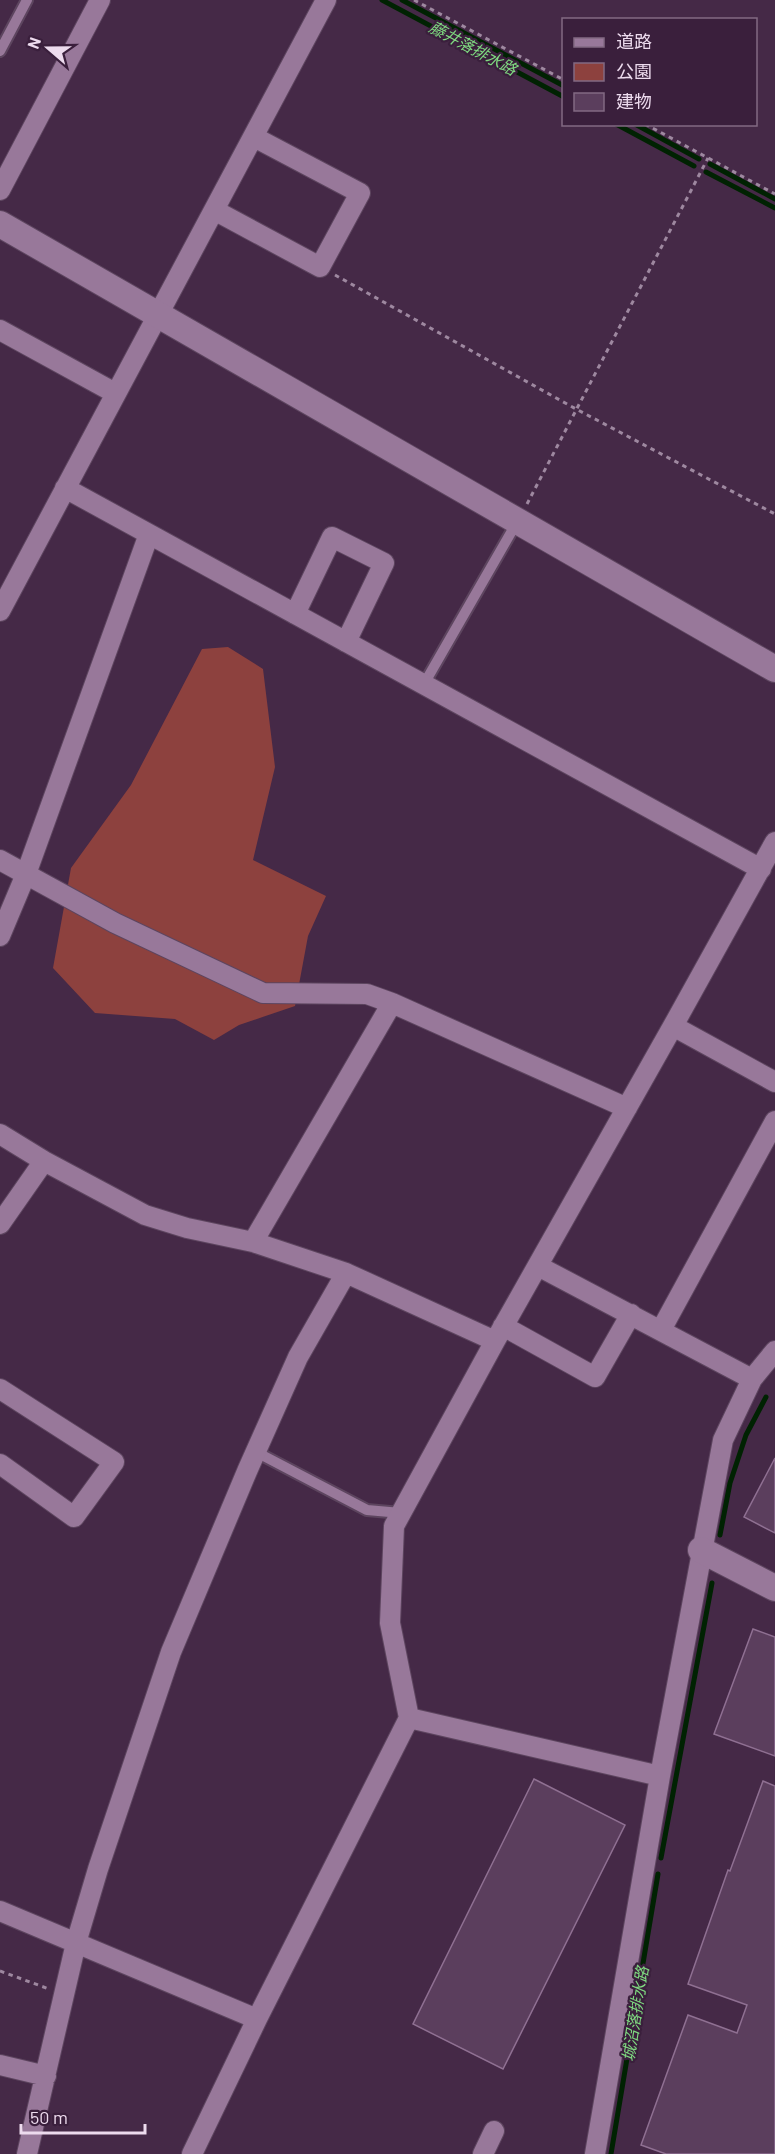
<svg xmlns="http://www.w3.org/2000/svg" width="775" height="2154" viewBox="0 0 775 2154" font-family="Barlow,'Noto Sans JP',sans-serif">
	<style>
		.green { fill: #8d413e }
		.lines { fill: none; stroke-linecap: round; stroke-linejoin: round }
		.stream { stroke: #002202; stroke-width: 5 }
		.building { fill: #5b3e5d; stroke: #8f7092; stroke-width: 1.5 }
		.service-casing { stroke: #5d455f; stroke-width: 14 }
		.minor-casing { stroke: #5d455f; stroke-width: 22 }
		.tertiary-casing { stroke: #5d455f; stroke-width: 28 }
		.path { stroke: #9e88a0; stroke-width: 3; stroke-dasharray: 4.5 4.5; stroke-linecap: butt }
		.service { stroke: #98789a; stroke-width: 10 }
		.minor { stroke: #98789a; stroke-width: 20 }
		.tertiary { stroke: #98789a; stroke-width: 26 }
		.labels { text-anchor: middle; stroke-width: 4.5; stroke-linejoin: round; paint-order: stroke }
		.water-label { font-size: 16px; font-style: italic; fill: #7fda80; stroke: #3a1f3c }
	</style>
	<rect width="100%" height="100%" fill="#452947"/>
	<path class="green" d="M228,647L263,669L275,767L253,860L326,896L308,936L295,1006L239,1025L214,1040L175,1019L95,1013L53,968L71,868L131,785L202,649Z"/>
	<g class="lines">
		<path class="stream" d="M382,0L564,97
			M402,0L564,86
			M616,124L694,166
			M635,124L699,159
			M710,164L775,199
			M706,172L775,208
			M720,1535L730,1483L746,1435L766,1397
			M661,1858L712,1583
			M611,2154L658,1874"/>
	</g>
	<path class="building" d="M775,1458V1533L744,1517Z
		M753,1629L775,1637V1756L714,1734Z
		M534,1779L625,1825L503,2069L413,2024Z
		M763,1781L775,1786V2154H666L641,2145L688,2015L737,2033L747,2005L688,1984L728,1870L730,1871Z"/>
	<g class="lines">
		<defs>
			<path id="service" d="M0,51L27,0
				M424,684L517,522
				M256,1452L367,1510L401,1513"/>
			<path id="minor" d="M0,190L100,0
				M214,210L320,267L360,193L254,137
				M0,330L115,393
				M65,488L761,869
				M0,611L326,0
				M295,614L332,537L384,563L346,642
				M0,860L115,923L263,993L367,994L392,1003L627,1108
				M0,936L26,874L149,534
				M673,1026L775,1082
				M0,1134L44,1161
				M0,1224L44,1161L145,1215L187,1228L253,1242L346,1273L495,1341
				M253,1242L392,1003
				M538,1266L752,1379
				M503,1326L595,1377L631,1314
				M661,1330L775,1121
				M0,1389L114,1462L74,1517L0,1464
				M409,1718L660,1776
				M0,1911L257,2019
				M0,2065L46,2076
				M27,2154L76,1943L98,1869L171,1652L248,1469L298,1357L346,1273
				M192,2154L257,2019L409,1718L390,1623L394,1526L495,1341L673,1026L775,842
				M483,2154L494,2131
				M595,2154L660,1776L723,1440L752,1379L775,1351"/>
			<path id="tertiary" d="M0,224L775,669
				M701,1550L775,1588"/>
		</defs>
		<use href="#service" class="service-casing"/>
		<use href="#minor" class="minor-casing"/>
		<use href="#tertiary" class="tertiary-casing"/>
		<path class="path" d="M414,0L564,80
			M645,124L775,194
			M335,275L576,409L775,514
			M527,504L708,158
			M0,1971L49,1989"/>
		<use href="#service" class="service"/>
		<use href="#minor" class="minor"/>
		<use href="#tertiary" class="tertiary"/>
	</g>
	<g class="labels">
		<g class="water-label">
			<text transform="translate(473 48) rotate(28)" y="6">藤井落排水路</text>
			<text transform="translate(635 2014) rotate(-81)" y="6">城沼落排水路</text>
		</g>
	</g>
	<rect x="562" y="18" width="195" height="108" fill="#3a1f3c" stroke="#826a83" stroke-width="1.5"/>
	<rect x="574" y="38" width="30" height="9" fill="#98789a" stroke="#826a83" stroke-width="1.5"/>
	<text x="616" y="48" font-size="18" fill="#eddbee">道路</text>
	<rect x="574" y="63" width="30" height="18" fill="#8d413e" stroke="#826a83" stroke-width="1.5"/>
	<text x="616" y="78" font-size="18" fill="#eddbee">公園</text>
	<rect x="574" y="93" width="30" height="18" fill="#5b3e5d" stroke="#826a83" stroke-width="1.5"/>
	<text x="616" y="108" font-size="18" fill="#eddbee">建物</text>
	<g transform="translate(48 48) rotate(290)" stroke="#3a1f3c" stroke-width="4.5" paint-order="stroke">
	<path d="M0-4.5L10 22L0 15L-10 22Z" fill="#eddbee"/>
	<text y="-9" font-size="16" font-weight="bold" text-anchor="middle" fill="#eddbee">N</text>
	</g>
	<path d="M21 2124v9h124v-9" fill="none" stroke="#eddbee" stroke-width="3"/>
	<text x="30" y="2124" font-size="18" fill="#eddbee" stroke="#3a1f3c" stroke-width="4.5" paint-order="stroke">50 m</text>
</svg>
